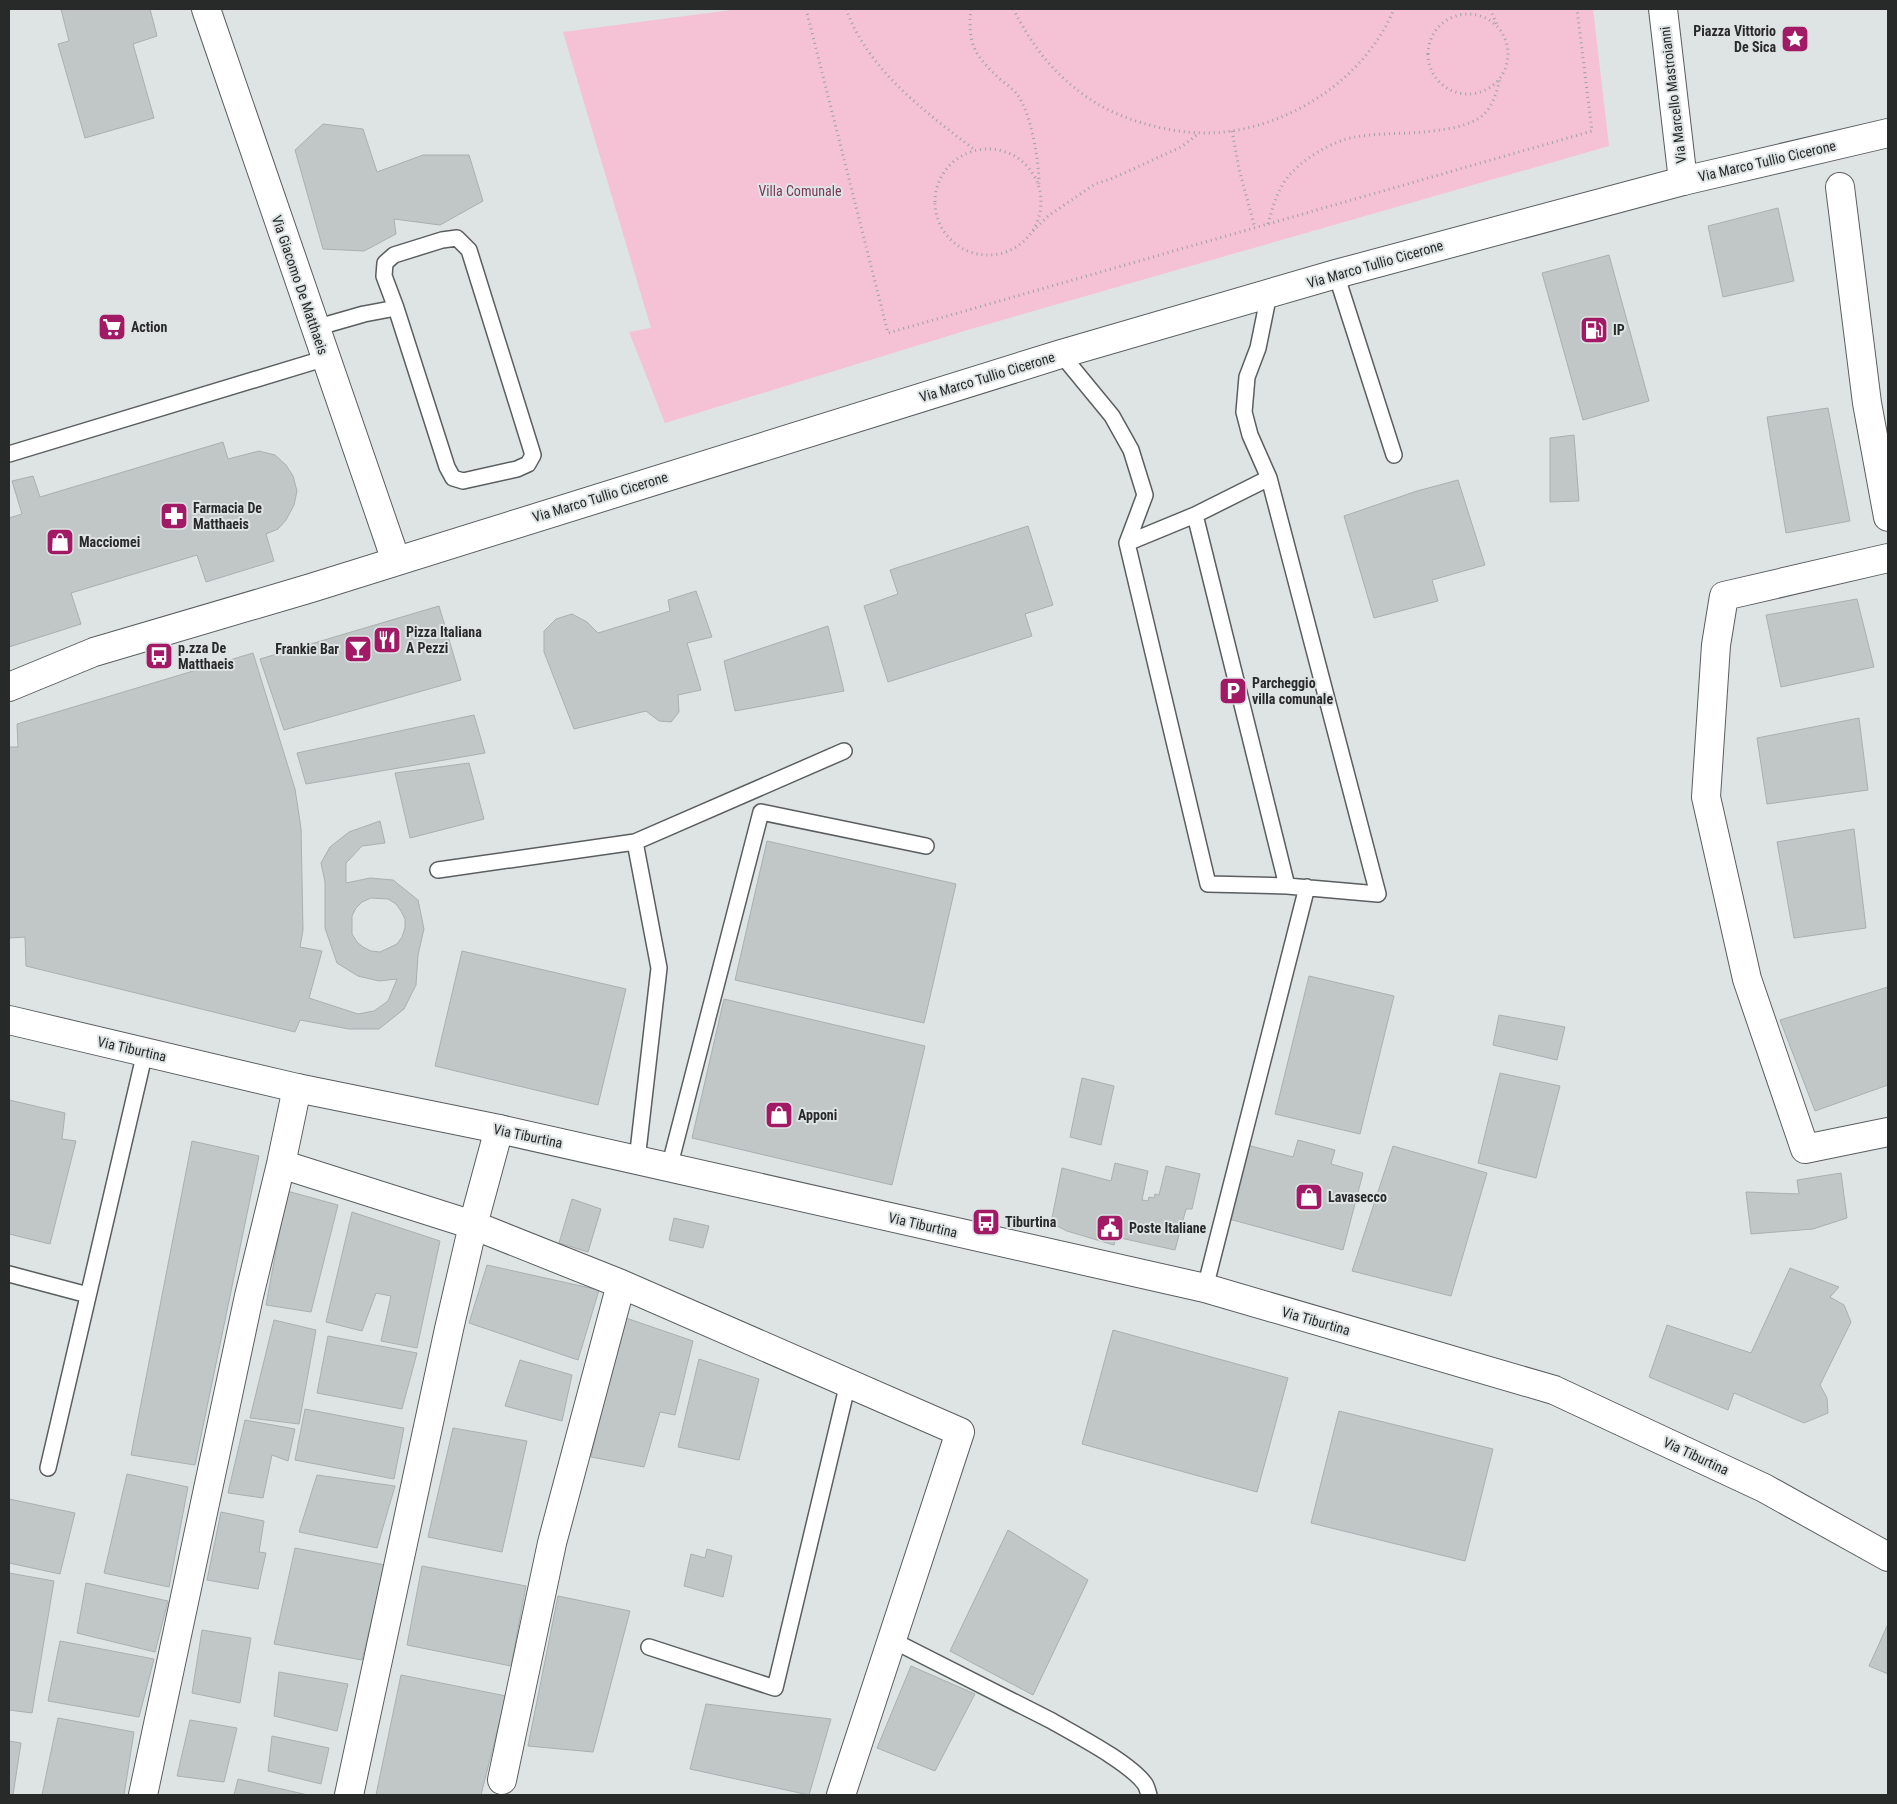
<svg xmlns="http://www.w3.org/2000/svg" width="1897" height="1804" viewBox="0 0 1897 1804" font-family="'Roboto Condensed',sans-serif">
	<style>
		.green { fill: #f5c1d5 }
		.building { fill: #c1c6c7; stroke: #aaafb0; fill-rule: evenodd }
		.lines { fill: none; stroke-linecap: round; stroke-linejoin: round }
		.service-casing { stroke: #5a5e5f; stroke-width: 18 }
		.minor-casing { stroke: #5a5e5f; stroke-width: 30 }
		.tertiary-casing { stroke: #5a5e5f; stroke-width: 30 }
		.secondary-casing { stroke: #5a5e5f; stroke-width: 30 }
		.path { stroke: #9ea2a3; stroke-width: 3; stroke-dasharray: 1 4; stroke-linecap: butt }
		.service { stroke: #fff; stroke-width: 15 }
		.minor { stroke: #fff; stroke-width: 28 }
		.tertiary { stroke: #fff; stroke-width: 28 }
		.secondary { stroke: #fff; stroke-width: 28 }
		.labels { text-anchor: middle; stroke-width: 4; stroke-linejoin: round; paint-order: stroke }
		.poi-label { font-size: 14px; font-weight: bold; fill: #282a2a; stroke: #dee3e4; text-anchor: start }
		.street-label { font-size: 14px; fill: #282a2a; stroke: #dee3e4 }
		.park-label { font-size: 14px; fill: #7b3756; stroke: #dee3e4 }
	</style>
	<rect width="100%" height="100%" fill="#dee3e4"/>
	<path class="green" d="M739,9H1593L1609,146L971,329L665,423L629,332L651,328L563,32Z"/>
	<path class="building" d="M61,9H150L157,36L133,44L154,118L85,138L58,44L69,41Z
		M323,124L363,129L377,172L423,155H469L483,201L440,225L394,219L396,234L364,251L323,249L295,150Z
		M1778,208L1794,281L1723,297L1708,226Z
		M1609,255L1649,401L1583,420L1542,273Z
		M1828,408L1850,521L1786,533L1767,417Z
		M1574,435L1579,501L1550,502V438Z
		M223,442L228,459L259,451L275,455L286,465L293,476L297,491L294,505L286,520L278,529L266,534L274,561L206,582L197,555L71,593L81,624L9,647V518L22,514L12,481L33,476L40,497Z
		M1458,480L1485,565L1432,580L1438,601L1374,618L1344,516L1417,491Z
		M1028,526L1053,605L1025,614L1032,636L888,682L864,606L898,594L890,570Z
		M696,591L712,637L687,643L701,690L678,695L679,712L671,722L659,721L646,711L574,729L544,652V631L556,619L572,614L587,622L598,633L670,611L668,600Z
		M1857,599L1874,667L1781,687L1766,615Z
		M439,606L461,680L284,730L260,659Z
		M828,626L844,691L735,711L724,661Z
		M253,653L295,789L301,828L303,930L300,947L322,951L309,998L358,1014L374,1011L388,1001L397,979L379,981L358,976L337,963L325,928V882L321,863L330,847L349,832L380,821L385,843L362,846L346,863V883L370,878L393,880L418,900L424,929L418,955L416,985L404,1009L379,1029H349L300,1020L295,1032L26,966L25,937L9,938V747H18L17,724ZM371,898L388,899L396,904L401,911L405,919V928L402,937L397,944L380,952L371,951L363,947L357,942L352,934V916L356,908L362,902Z
		M474,715L485,753L306,784L297,753Z
		M1859,718L1868,790L1767,804L1757,738Z
		M469,763L484,819L410,838L395,773Z
		M1854,829L1866,928L1794,938L1777,842Z
		M767,841L956,884L924,1023L735,980Z
		M462,951L626,989L598,1105L435,1066Z
		M1309,976L1394,996L1360,1134L1275,1114Z
		M1888,987V1085L1815,1111L1780,1020Z
		M724,999L925,1046L892,1185L692,1138Z
		M1499,1015L1565,1027L1557,1060L1493,1045Z
		M1500,1073L1560,1086L1536,1178L1478,1163Z
		M1082,1078L1114,1086L1101,1145L1070,1137Z
		M9,1100L65,1113L62,1139L76,1141L50,1244L9,1234Z
		M1298,1140L1335,1150L1331,1164L1363,1173L1343,1250L1229,1219L1247,1145L1293,1157Z
		M192,1141L259,1156L195,1465L131,1455Z
		M1393,1146L1487,1173L1451,1296L1352,1271Z
		M1115,1163L1148,1171L1142,1200L1148,1201L1149,1197L1154,1198L1155,1194L1159,1195L1166,1166L1200,1174L1192,1209H1186L1175,1250L1116,1237L1114,1245L1067,1231L1051,1223L1062,1168L1111,1181Z
		M1841,1173L1847,1218L1813,1229L1751,1234L1746,1192L1799,1194L1797,1180Z
		M287,1191L338,1205L311,1312L266,1305Z
		M572,1199L601,1209L588,1252L559,1243Z
		M352,1212L440,1241L417,1348L381,1341L391,1296L376,1293L362,1331L326,1322Z
		M674,1218L709,1226L703,1248L669,1240Z
		M487,1265L599,1290L578,1360L469,1323Z
		M1790,1268L1839,1287L1830,1297L1844,1305L1851,1322L1820,1385L1827,1398L1828,1413L1804,1423L1734,1393L1728,1410L1649,1377L1667,1325L1751,1353Z
		M623,1317L693,1341L675,1415L660,1412L644,1467L591,1457Z
		M274,1320L316,1330L299,1424L250,1418Z
		M1113,1330L1288,1378L1257,1492L1082,1444Z
		M328,1336L417,1353L402,1409L317,1393Z
		M699,1359L759,1379L739,1460L678,1447Z
		M520,1360L572,1375L562,1421L505,1406Z
		M305,1409L404,1428L394,1479L295,1460Z
		M1339,1411L1493,1449L1465,1561L1311,1523Z
		M245,1420L295,1429L288,1461L272,1455L263,1498L228,1493Z
		M453,1428L527,1441L502,1552L428,1537Z
		M127,1474L188,1487L169,1587L104,1573Z
		M317,1475L395,1486L377,1548L299,1532Z
		M9,1499L75,1513L60,1574L9,1563Z
		M221,1512L264,1521L259,1552L266,1553L258,1589L207,1580Z
		M1008,1530L1088,1580L1033,1695L950,1651Z
		M295,1548L385,1565L362,1660L274,1644Z
		M707,1549L732,1556L723,1597L684,1586L691,1554L705,1558Z
		M422,1566L526,1586L511,1666L407,1645Z
		M9,1573L54,1581L32,1713L9,1710Z
		M86,1583L168,1601L155,1652L77,1633Z
		M558,1596L630,1611L593,1752L528,1746Z
		M1888,1624V1674L1869,1666Z
		M202,1630L251,1638L240,1703L192,1693Z
		M60,1641L154,1659L139,1717L48,1701Z
		M911,1666L975,1694L935,1771L877,1748Z
		M279,1672L348,1684L337,1731L274,1716Z
		M401,1675L506,1696L481,1795H376Z
		M706,1704L831,1719L809,1795L690,1769Z
		M58,1718L134,1732L124,1795H42Z
		M190,1720L237,1728L224,1782L177,1776Z
		M272,1736L329,1748L321,1784L268,1771Z
		M9,1741L21,1743L13,1795H9Z
		M238,1779L308,1795H234Z"/>
	<g class="lines">
		<defs>
			<path id="service" d="M457,238L469,250L533,455L528,464L517,469L463,481L453,478L447,467L396,308L384,276L385,263L394,255L442,240Z
				M1336,274L1394,455
				M1269,294L1258,348L1247,377L1244,412L1250,435L1269,478
				M315,328L364,314L396,308
				M1061,354L1112,416L1131,450L1145,495L1127,543
				M9,454L326,358
				M1269,478L1378,894L1287,886L1208,884L1127,543L1195,515Z
				M1195,515L1287,886
				M635,842L844,751
				M438,870L635,842L659,968L637,1160
				M669,1168L761,812L926,846
				M9,1274L88,1295
				M1205,1288L1307,887
				M48,1468L145,1052
				M892,1640L1052,1721C1076,1735 1129,1762 1145,1784C1147,1787 1148,1792 1149,1795
				M649,1647L775,1688L848,1383"/>
			<path id="minor" d="M1663,9L1683,181
				M1840,187L1867,403L1888,517
				M1888,558L1724,596L1716,645L1706,797L1747,979L1805,1149L1888,1132
				M281,1164L473,1225L621,1284L960,1432L841,1795
				M502,1780L552,1543L621,1284
				M143,1795L249,1296L281,1164L297,1088
				M349,1795L449,1329L473,1225L499,1129"/>
			<path id="tertiary" d="M9,1020L297,1088L499,1129L1205,1288L1554,1390L1764,1488L1888,1557"/>
			<path id="secondary" d="M206,9L396,561
				M9,687L94,652L311,588L1061,354L1336,274L1683,181L1888,133"/>
		</defs>
		<use href="#service" class="service-casing"/>
		<use href="#minor" class="minor-casing"/>
		<use href="#tertiary" class="tertiary-casing"/>
		<use href="#secondary" class="secondary-casing"/>
		<path class="path" d="M806,9L888,333L1592,131L1577,9
			M846,9C869,71 924,111 975,150
			M971,9C967,44 975,56 1000,79C1006,84 1013,89 1017,94C1031,113 1039,160 1039,184
			M1013,9C1033,46 1050,70 1084,95C1100,107 1120,116 1139,122C1168,131 1201,136 1232,131C1301,120 1367,74 1394,9
			M1490,9L1498,27
			M1428 54a40 40 0 1 1 80 0a40 40 0 1 1-80 0Z
			M1232,131L1239,169L1255,228
			M935 202a53 53 0 1 1 106 0a53 53 0 1 1-106 0Z
			M1268,224C1272,210 1275,197 1283,184C1295,163 1331,141 1355,137C1377,133 1401,134 1424,132C1441,130 1464,128 1479,118C1492,110 1497,92 1500,78
			M1033,231L1048,216L1095,184L1111,179L1181,147L1198,134"/>
		<use href="#service" class="service"/>
		<use href="#minor" class="minor"/>
		<use href="#tertiary" class="tertiary"/>
		<use href="#secondary" class="secondary"/>
	</g>
	<defs>
		<symbol id="sight-square" viewBox="-11 -11 22 22"><rect x="-9" y="-9" width="18" height="18" rx="4" fill="#a21a65" stroke="#dee3e4"/><path d="M0-6L1.8-2.2L6-1.7L2.9 1.2L3.7 5.4L0 3.3L-3.7 5.4L-2.9 1.2L-6-1.7L-1.8-2.2Z" fill="#fff"/></symbol>
		<symbol id="supermarket-square" viewBox="-11 -11 22 22"><rect x="-9" y="-9" width="18" height="18" rx="4" fill="#a21a65" stroke="#dee3e4"/><path d="M-6-5.5h2.5l.6 2H6L4.5 2H-2.5L-4.4-4H-6ZM-1.5 3.2a1.3 1.3 0 1 0 .1 0ZM3 3.2a1.3 1.3 0 1 0 .1 0Z" fill="#fff"/></symbol>
		<symbol id="fuel-square" viewBox="-11 -11 22 22"><rect x="-9" y="-9" width="18" height="18" rx="4" fill="#a21a65" stroke="#dee3e4"/><path d="M-5.5-6h7V0h2V4h1.3V-2.5L3-4.5l.8-.8L6-3V5H2.5V1h-1V6h-7ZM-4.2-4.7v3.2H.2V-4.7Z" fill="#fff"/></symbol>
		<symbol id="pharmacy-square" viewBox="-11 -11 22 22"><rect x="-9" y="-9" width="18" height="18" rx="4" fill="#a21a65" stroke="#dee3e4"/><path d="M-2-6h4v4h4v4h-4v4h-4v-4h-4v-4h4Z" fill="#fff"/></symbol>
		<symbol id="shop-square" viewBox="-11 -11 22 22"><rect x="-9" y="-9" width="18" height="18" rx="4" fill="#a21a65" stroke="#dee3e4"/><path d="M-5-2.5h2.3a2.7 3.5 0 0 1 5.4 0H5L5.5 6h-11ZM-1.5-2.5h3a1.5 2.3 0 0 0-3 0Z" fill="#fff"/></symbol>
		<symbol id="restaurant-square" viewBox="-11 -11 22 22"><rect x="-9" y="-9" width="18" height="18" rx="4" fill="#a21a65" stroke="#dee3e4"/><path d="M-5-6h1v4h1v-4h1v4h1v-4h1v5L-1.5 .5V6h-2V.5L-5-1ZM5-6V6H3V1.5H1.5Q1.5-4 5-6Z" fill="#fff"/></symbol>
		<symbol id="bar-square" viewBox="-11 -11 22 22"><rect x="-9" y="-9" width="18" height="18" rx="4" fill="#a21a65" stroke="#dee3e4"/><path d="M-6-5H6L.8 .8V4.5H3.5V6h-7V4.5H-.8V.8Z" fill="#fff"/></symbol>
		<symbol id="bus-square" viewBox="-11 -11 22 22"><rect x="-9" y="-9" width="18" height="18" rx="4" fill="#a21a65" stroke="#dee3e4"/><path d="M-5-6H5V4H4V6H2V4H-2V6H-4V4H-5ZM-3.5-4V0h7V-4ZM-3.5 1.2v1.5H-2V1.2ZM2 1.2v1.5H3.5V1.2Z" fill="#fff"/></symbol>
		<symbol id="parking-square" viewBox="-11 -11 22 22"><rect x="-9" y="-9" width="18" height="18" rx="4" fill="#a21a65" stroke="#dee3e4"/><path d="M-3.5-5.5H1a3.5 3.5 0 0 1 0 7H-1V5.5H-3.5ZM-1-3.4V-.6H.8a1.4 1.4 0 0 0 0-2.8Z" fill="#fff"/></symbol>
		<symbol id="civic-square" viewBox="-11 -11 22 22"><rect x="-9" y="-9" width="18" height="18" rx="4" fill="#a21a65" stroke="#dee3e4"/><path d="M-.6-6.5H3V-4.5H.6V-3L4-1V1h2V6H-6V1h2V-1L-.6-3ZM-1.2 2.5V6h2.4V2.5Z" fill="#fff"/></symbol>
	</defs>
	<g fill-rule="evenodd">
		<use href="#sight-square" x="1779" y="23" width="32" height="32"/>
		<use href="#supermarket-square" x="96" y="311" width="32" height="32"/>
		<use href="#fuel-square" x="1578" y="314" width="32" height="32"/>
		<use href="#pharmacy-square" x="158" y="500" width="32" height="32"/>
		<use href="#shop-square" x="44" y="526" width="32" height="32"/>
		<use href="#restaurant-square" x="371" y="624" width="32" height="32"/>
		<use href="#bar-square" x="342" y="633" width="32" height="32"/>
		<use href="#bus-square" x="143" y="640" width="32" height="32"/>
		<use href="#parking-square" x="1217" y="675" width="32" height="32"/>
		<use href="#shop-square" x="763" y="1099" width="32" height="32"/>
		<use href="#shop-square" x="1293" y="1181" width="32" height="32"/>
		<use href="#bus-square" x="970" y="1206" width="32" height="32"/>
		<use href="#civic-square" x="1094" y="1212" width="32" height="32"/>
	</g>
	<g class="labels">
		<g class="poi-label">
			<text x="1776" y="36" text-anchor="end">Piazza Vittorio<tspan x="1776" dy="16">De Sica</tspan></text>
			<text x="131" y="332">Action</text>
			<text x="1613" y="335">IP</text>
			<text x="193" y="513">Farmacia De<tspan x="193" dy="16">Matthaeis</tspan></text>
			<text x="79" y="547">Macciomei</text>
			<text x="406" y="637">Pizza Italiana<tspan x="406" dy="16">A Pezzi</tspan></text>
			<text x="178" y="653">p.zza De<tspan x="178" dy="16">Matthaeis</tspan></text>
			<text x="339" y="654" text-anchor="end">Frankie Bar</text>
			<text x="1252" y="688">Parcheggio<tspan x="1252" dy="16">villa comunale</tspan></text>
			<text x="798" y="1120">Apponi</text>
			<text x="1328" y="1202">Lavasecco</text>
			<text x="1005" y="1227">Tiburtina</text>
			<text x="1129" y="1233">Poste Italiane</text>
		</g>
		<g class="street-label">
			<text transform="translate(1673 95) rotate(-97)" y="5">Via Marcello Mastroianni</text>
			<text transform="translate(1767 161) rotate(-13)" y="5">Via Marco Tullio Cicerone</text>
			<text transform="translate(1375 264) rotate(-16)" y="5">Via Marco Tullio Cicerone</text>
			<text transform="translate(300 285) rotate(71)" y="5">Via Giacomo De Matthaeis</text>
			<text transform="translate(987 377) rotate(-17)" y="5">Via Marco Tullio Cicerone</text>
			<text transform="translate(600 497) rotate(-17)" y="5">Via Marco Tullio Cicerone</text>
			<text transform="translate(132 1049) rotate(13)" y="5">Via Tiburtina</text>
			<text transform="translate(528 1136) rotate(12)" y="5">Via Tiburtina</text>
			<text transform="translate(923 1225) rotate(13)" y="5">Via Tiburtina</text>
			<text transform="translate(1316 1321) rotate(16)" y="5">Via Tiburtina</text>
			<text transform="translate(1696 1456) rotate(25)" y="5">Via Tiburtina</text>
		</g>
		<g class="park-label">
			<text x="800" y="196">Villa Comunale</text>
		</g>
	</g>
	<rect width="1897" height="1804" fill="none" stroke="#282a2a" stroke-width="20"/>
</svg>
